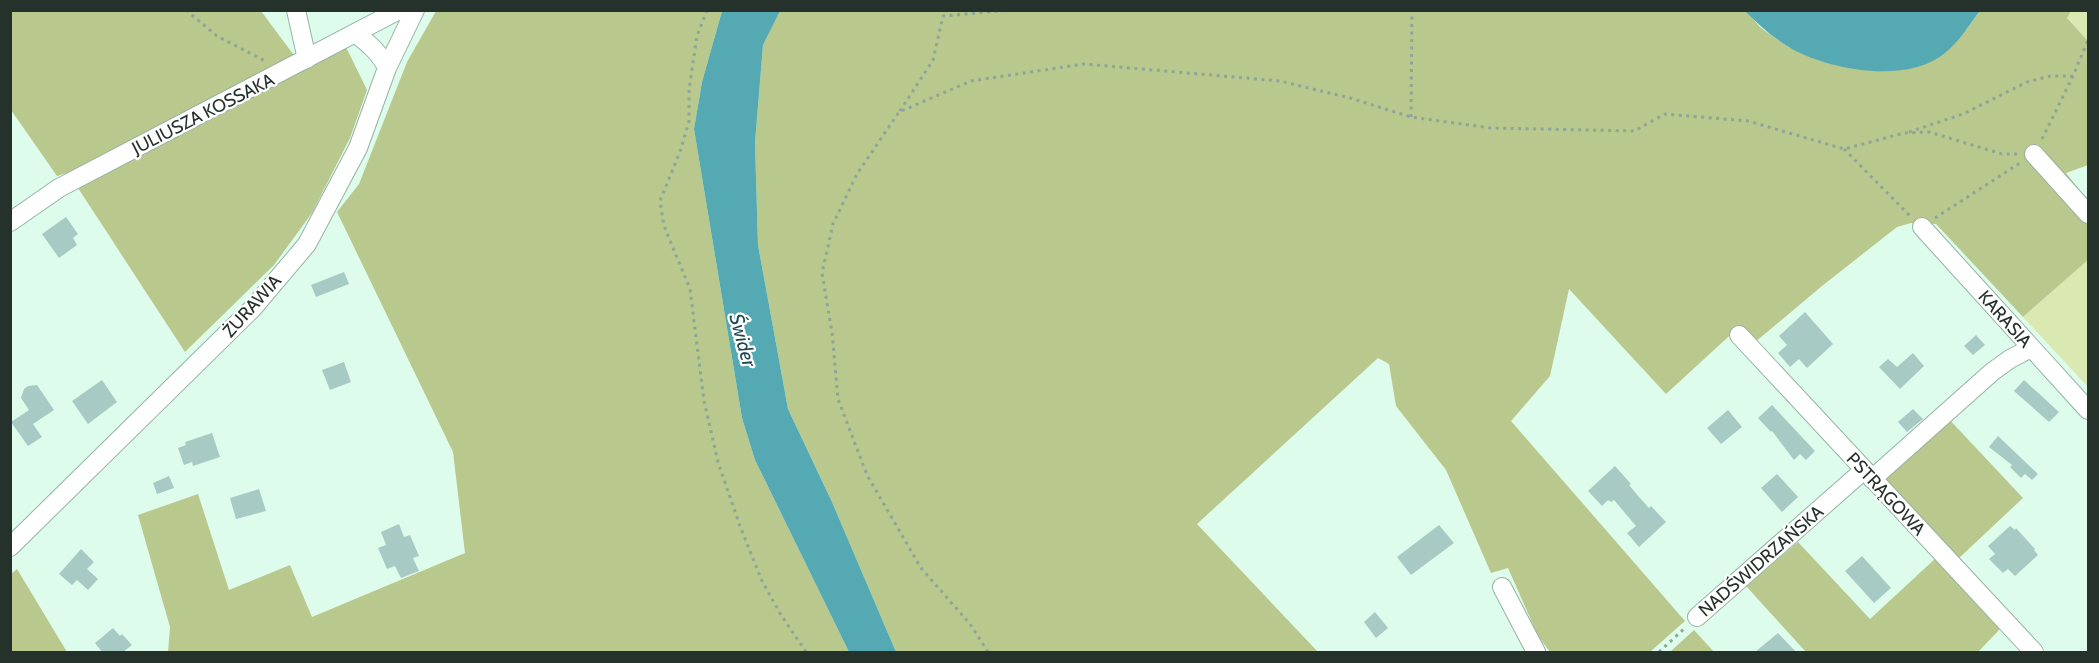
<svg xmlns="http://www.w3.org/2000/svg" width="2099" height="663" viewBox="0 0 2099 663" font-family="Cabin,sans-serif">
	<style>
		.green { fill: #dae8b2 }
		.forest { fill: #b9c88c }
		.water { fill: #55a9b3 }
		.building { fill: #a8cac4 }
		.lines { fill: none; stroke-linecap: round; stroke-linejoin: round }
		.minor-casing { stroke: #96b2a3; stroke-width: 20 }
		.path { stroke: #8fa599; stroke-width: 3; stroke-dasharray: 3 4.5; stroke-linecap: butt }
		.minor { stroke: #fff; stroke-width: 18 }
		.labels { text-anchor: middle; stroke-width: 4.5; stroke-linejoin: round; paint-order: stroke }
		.street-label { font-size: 18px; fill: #25312b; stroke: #fff }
		.water-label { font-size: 20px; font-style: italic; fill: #22494e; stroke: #fff }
	</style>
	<rect width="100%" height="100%" fill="#defcec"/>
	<path class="green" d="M2071,11H2088V41L2067,18Z
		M2088,260V387L2023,317Z"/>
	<path class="forest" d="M780,10H1745L1761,28L1788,47L1820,61L1966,30L1980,11H2071L2067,18L2088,41V165L2066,173L2088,201V260L2023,317L1936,224L1911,223L1897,227L1822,286L1754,343L1739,327L1666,394L1569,289L1550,376L1511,421L1685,621L1650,652H1550L1538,636L1508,568L1491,573L1446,470L1396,406L1389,364L1378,358L1197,524L1318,652H896L832,502L788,409L758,245L755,143L763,45Z
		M10,11H261L296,58L67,173L57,176L11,110Z
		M436,11H722L702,82L694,129L742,418L755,460L849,652H168L170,627L138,515L198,494L229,590L290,565L312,617L465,553L453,452L337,212L359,184L407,62Z
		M346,47L367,90L350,138L312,213L274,265L185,352L78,188Z
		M1947,417L2023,498L1957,560L1882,482Z
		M1798,542L1870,619L1937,557L2001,628L1978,652H1806L1746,586Z
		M17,569L67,652H11V574Z
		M1694,630L1714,652H1670Z"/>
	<path class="water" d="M722,11H780L763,45L755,143L758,245L788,409L832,502L896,652H849L755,460L742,418L694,129L702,82Z
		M1745,11H1980C1969,25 1959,42 1945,53C1907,85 1826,70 1787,46C1771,36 1758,24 1745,11Z"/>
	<path class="building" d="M66,217L78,234L73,238L77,245L59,258L42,234Z
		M344,272L349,284L316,297L311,285Z
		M1805,312L1833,344L1807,368L1799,359L1790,367L1778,353L1787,345L1779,336Z
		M1976,335L1985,345L1973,355L1964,346Z
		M1913,353L1924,366L1900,389L1879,367L1888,359L1897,367Z
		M344,362L351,382L330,390L322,370Z
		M102,380L117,402L88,424L72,401Z
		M2024,380L2059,412L2049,422L2014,391Z
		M37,385L54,410L33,424L42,437L28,446L11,422L29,410L21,398L24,389L28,386Z
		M1772,405L1815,451L1806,460L1800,454L1794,460L1772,431L1771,432L1758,418Z
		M1913,409L1923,419L1907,432L1898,422Z
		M1728,410L1742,427L1721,444L1707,428Z
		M212,433L220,457L193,466L192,462L184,465L178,448L186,445L185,442Z
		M1998,436L2038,474L2032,480L2025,474L2021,478L2010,467L2012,465L1989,447Z
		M1615,466L1631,484L1629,485L1639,497L1649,508L1651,506L1666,522L1639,547L1627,533L1636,526L1614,500L1611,502L1608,500L1602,506L1588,491Z
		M1777,474L1798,497L1782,512L1761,488Z
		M169,476L174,488L157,494L153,483Z
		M259,489L266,511L236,519L230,498Z
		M399,524L404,537L410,535L419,556L413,558L419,571L401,578L395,566L387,569L378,548L386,545L381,532Z
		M1439,525L1454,543L1411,575L1397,557Z
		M2010,526L2015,530L2016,528L2035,549L2034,550L2038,555L2015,576L2008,569L2003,573L1989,559L1995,554L1988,546Z
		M81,549L94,562L87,569L98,579L88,590L77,580L72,585L59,574Z
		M1862,556L1891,588L1874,603L1845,571Z
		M1375,612L1388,628L1376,638L1364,622Z
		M113,628L120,636L122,634L132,645L123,652H102L95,643Z
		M1778,633L1796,652H1755Z"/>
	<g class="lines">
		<defs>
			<path id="minor" d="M296,10L307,59
				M355,33C368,43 380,53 387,68
				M2034,154L2088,214
				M10,222L59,188L399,10
				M1922,227L2088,410
				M1739,335L2034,652
				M1872,479L1992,372L2010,359L2031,348
				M10,547L253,308L307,244L358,148L387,68L415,10
				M1502,587L1536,652
				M1697,617L1864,470"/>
		</defs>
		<use href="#minor" class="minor-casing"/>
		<path class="path" d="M186,10L217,36L265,61
			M707,10L697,36L689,90V121L681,149L660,201L664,226L690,289L704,401L718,462L740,526L762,581L781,615L806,652
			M900,111L933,60L943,16L1010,10
			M1411,117L1412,10
			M1909,132L1963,114L2027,82L2050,76H2073
			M2042,139L2073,76L2088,40
			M1844,149L1911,217
			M1935,218L2020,163
			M988,652L970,624L921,568L867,475L838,399L832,332L822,273L833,224L857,174L899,112L971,81L1084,64L1280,81L1350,98L1411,117L1491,128L1634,131L1665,114L1748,121L1844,149L1904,133L1929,132L2002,154H2017
			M1659,652L1686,627"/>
		<use href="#minor" class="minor"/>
	</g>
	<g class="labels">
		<g class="street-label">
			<text transform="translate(203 114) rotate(-27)" y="6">JULIUSZA KOSSAKA</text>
			<text transform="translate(252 306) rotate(-48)" y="6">ŻURAWIA</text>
			<text transform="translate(2005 319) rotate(48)" y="6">KARASIA</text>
			<text transform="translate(1886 494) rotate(47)" y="6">PSTRĄGOWA</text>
			<text transform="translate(1761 561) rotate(-41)" y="6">NADŚWIDRZAŃSKA</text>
		</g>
		<g class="water-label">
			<text transform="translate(743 340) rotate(75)" y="7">Świder</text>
		</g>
	</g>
	<rect width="2099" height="663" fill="none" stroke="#25312b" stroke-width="24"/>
</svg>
